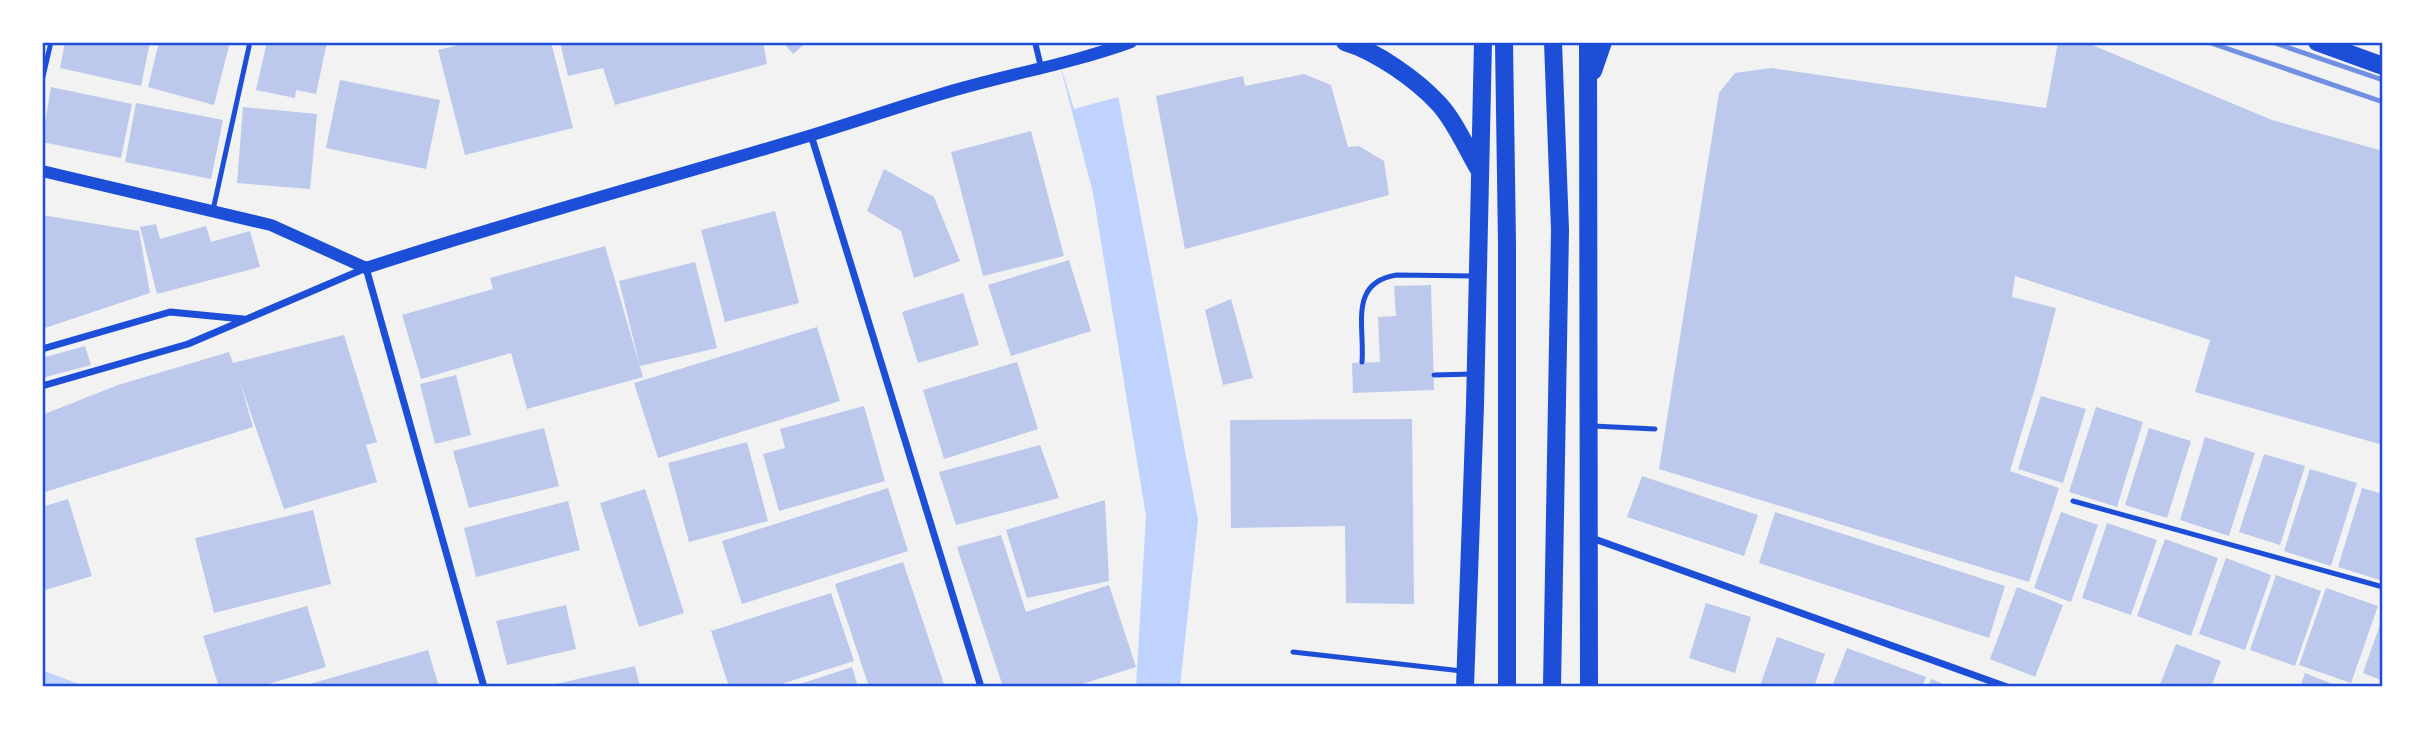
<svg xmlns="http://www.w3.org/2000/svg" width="2425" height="729" viewBox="0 0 2425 729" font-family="Barlow,sans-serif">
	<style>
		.water { fill: #bfd3fe }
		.pier { fill: #f2f2f2 }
		.building { fill: #bdc9ec }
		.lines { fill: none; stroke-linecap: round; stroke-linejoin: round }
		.service { stroke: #1d4ed8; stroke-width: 5 }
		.pedestrian { stroke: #1d4ed8; stroke-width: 6 }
		.minor { stroke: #1d4ed8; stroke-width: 7 }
		.tertiary { stroke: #1d4ed8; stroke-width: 12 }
		.primary { stroke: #1d4ed8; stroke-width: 18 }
		.rail { stroke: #7290e2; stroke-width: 5 }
		.neatline { fill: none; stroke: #1d4ed8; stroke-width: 2.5 }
	</style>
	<rect width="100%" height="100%" fill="#f2f2f2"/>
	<path class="water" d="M1054,42H1108L1198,520L1180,687H1136L1146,516L1093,193Z
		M42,670L87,687H42Z"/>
	<path class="pier" d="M1053,42H1112L1122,96L1074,109Z"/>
	<path class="building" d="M65,42H150L141,86L60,68Z
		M159,42H230L214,105L148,87Z
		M267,42H327L316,94L296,90L295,98L256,90Z
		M471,42H551L573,128L465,155L438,50Z
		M560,42H763L767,64L615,105L603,68L568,76Z
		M783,42H807L793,54Z
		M2058,42H2085L2272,120L2383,151V445L2195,392L2210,340L2015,276L2012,297L2056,308L2039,374L2010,471L2059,488L2029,582L1659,469L1719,93L1735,73L1771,68L2046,108Z
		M1304,74L1331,85L1348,147L1359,146L1384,161L1389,195L1185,249L1156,96L1243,76L1245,86Z
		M340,80L440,100L426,169L326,148Z
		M51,87L132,104L121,158L42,142Z
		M136,103L223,120L211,179L125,162Z
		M243,107L317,114L310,189L237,183Z
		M1031,131L1064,256L983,276L951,152Z
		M884,169L934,197L960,261L914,278L901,231L867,211Z
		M775,211L799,303L725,322L701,230Z
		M42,215L139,231L150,293L42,329Z
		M156,224L160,239L206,226L211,242L250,231L260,267L157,294L140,227Z
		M605,246L643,377L527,409L511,353L421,379L402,315L493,289L490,278Z
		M1069,260L1091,331L1011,356L988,285Z
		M695,262L717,348L640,366L619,281Z
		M1431,285L1434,390L1353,393L1352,363L1380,362L1378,317L1396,316L1394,286Z
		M963,293L979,345L918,363L902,312Z
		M1231,299L1253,378L1223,385L1205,310Z
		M817,327L840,401L658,458L634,383Z
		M344,335L377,442L366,445L377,482L284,509L240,382L253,427L42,493V415L118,385L229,352L233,363Z
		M85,346L91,365L42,378V358Z
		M1017,362L1038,429L944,459L923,390Z
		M456,375L471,435L435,444L420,384Z
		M2041,396L2086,409L2063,483L2018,469Z
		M864,406L885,481L779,511L763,454L785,448L780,429Z
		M2096,407L2143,422L2117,507L2069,492Z
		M1412,419L1414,604L1346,603L1345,526L1231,528L1230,420Z
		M544,428L559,486L469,508L453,451Z
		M2149,428L2191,441L2167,518L2125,505Z
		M2205,437L2255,453L2229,536L2180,520Z
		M747,442L768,521L689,542L668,463Z
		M1040,445L1059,498L956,525L939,472Z
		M2264,454L2305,466L2280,545L2239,532Z
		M2310,469L2357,483L2331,566L2284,551Z
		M1642,476L1758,515L1744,556L1627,517Z
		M888,488L908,551L742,604L722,541Z
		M2362,488L2383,494V581L2338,567Z
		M645,489L684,613L639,627L600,503Z
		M68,499L92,576L42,591V507Z
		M1105,500L1109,581L1027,598L1006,530Z
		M568,501L580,550L476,577L464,528Z
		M313,510L331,584L214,613L195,538Z
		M1775,512L2005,586L1989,638L1759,563Z
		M2061,512L2098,525L2071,602L2034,588Z
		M2107,523L2157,540L2131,615L2082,598Z
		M1001,535L1026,612L1109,585L1136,667L1073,687H1003L957,547Z
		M2165,539L2218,558L2191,636L2137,616Z
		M2226,558L2271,575L2245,650L2199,634Z
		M903,562L945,687H869L835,584Z
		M2276,575L2321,591L2295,666L2250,650Z
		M2017,587L2063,605L2035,677L1990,659Z
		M2326,588L2378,606L2351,683L2299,665Z
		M831,593L854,661L772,687H729L711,631Z
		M1706,603L1751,617L1735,673L1689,658Z
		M566,605L576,649L507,665L496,621Z
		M307,606L326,667L258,687H219L203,636Z
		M2383,616V681L2363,673Z
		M1777,637L1825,654L1814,687L1760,686Z
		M2176,644L2221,661L2211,687H2159Z
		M1847,648L1926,677L1922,687H1832Z
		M428,650L439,687H303V686Z
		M635,666L640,687H548L547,686Z
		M852,667L858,687H794V686Z
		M2305,673L2340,687H2300Z
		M1931,679L1951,687H1928Z"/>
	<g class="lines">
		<path class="service" d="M42,81L51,42
			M213,210L250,42
			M1362,362C1365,327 1348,282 1397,275L1474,276
			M1434,375L1473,374
			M1593,426L1655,429
			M2073,501L2383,587
			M1293,652L1462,671"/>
		<path class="pedestrian" d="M1035,42L1041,67"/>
		<path class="minor" d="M811,135L981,687
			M42,349L170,312L243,319
			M42,386L188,344L366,268L484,687
			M1589,537L2007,687"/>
		<path class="tertiary" d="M42,171L271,225L366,268C513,220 663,180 812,135C854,122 895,108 938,95C1002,75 1068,65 1131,42"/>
		<path class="primary" d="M1345,42C1376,51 1417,80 1439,104C1454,120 1467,149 1478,168
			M1504,42L1507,244V687
			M1588,42L1589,687
			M2317,42L2383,66
			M1593,71L1603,42
			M1465,687L1475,406L1483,42
			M1552,687L1560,230L1553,42"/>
		<path class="rail" d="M2208,42L2383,102
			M2272,42L2383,80"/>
	</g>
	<rect width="2425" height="729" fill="none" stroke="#ffffff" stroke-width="88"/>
	<rect x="44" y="44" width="2337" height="641" class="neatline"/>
</svg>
